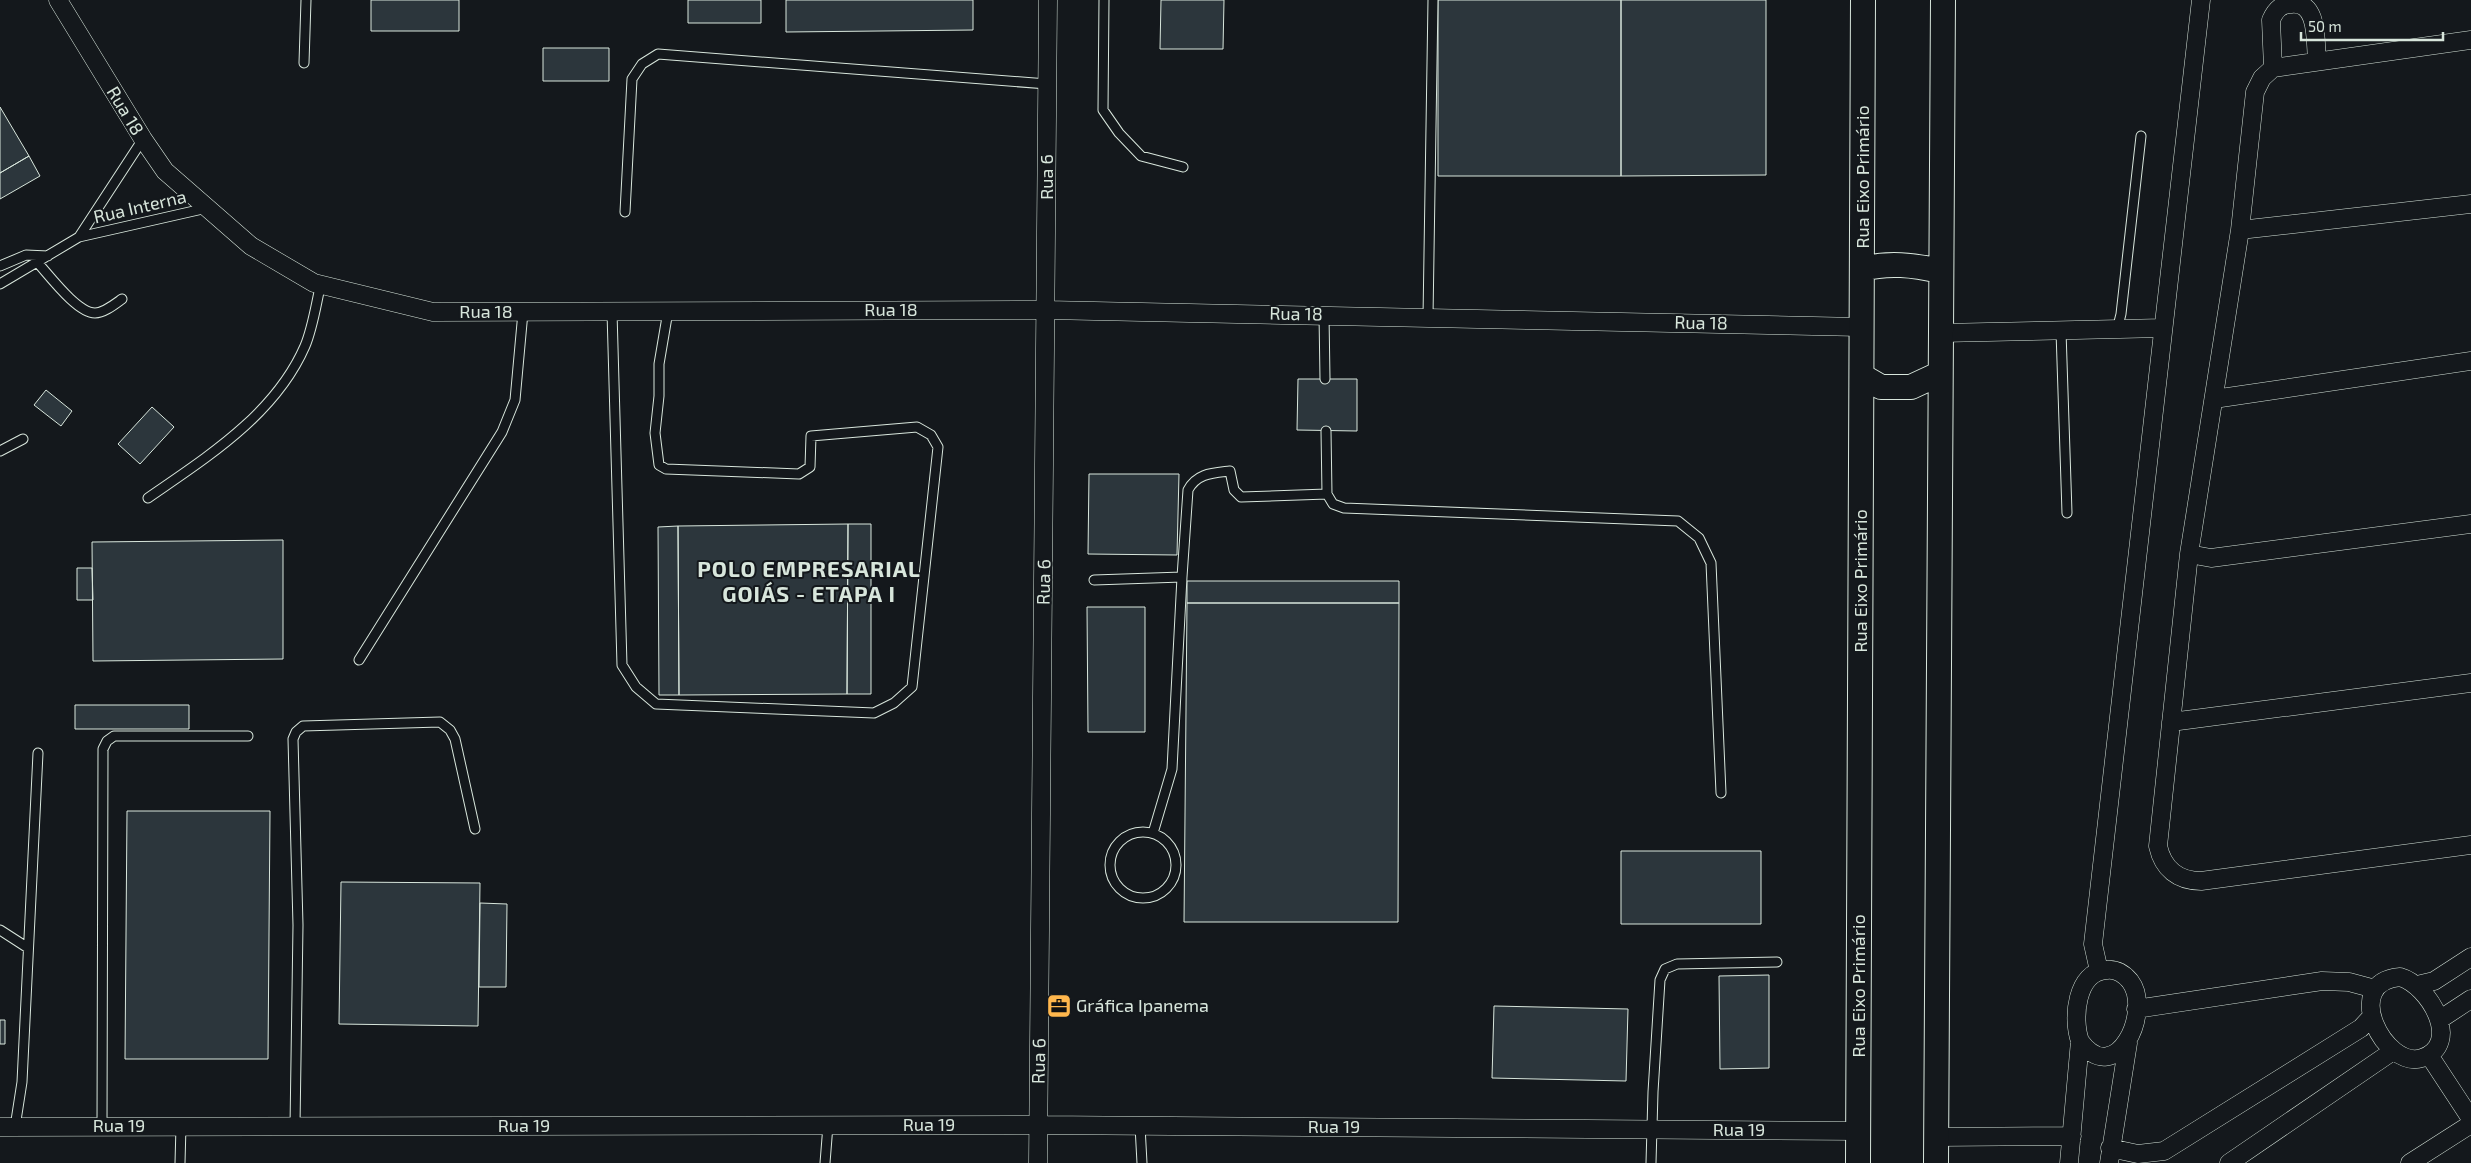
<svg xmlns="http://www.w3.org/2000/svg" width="2471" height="1163" viewBox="0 0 2471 1163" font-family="'Exo 2',sans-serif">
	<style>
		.building { fill: #2c363c; stroke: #d8e6dc }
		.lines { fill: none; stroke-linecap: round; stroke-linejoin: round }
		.lane-casing { stroke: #d8e6dc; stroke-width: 11 }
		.street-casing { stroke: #d8e6dc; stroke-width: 19 }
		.secondary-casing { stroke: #d8e6dc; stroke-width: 26 }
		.lane { stroke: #14181c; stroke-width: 9 }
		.street { stroke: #14181c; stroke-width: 18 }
		.secondary { stroke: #14181c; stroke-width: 24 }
		.labels { text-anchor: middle; stroke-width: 4; stroke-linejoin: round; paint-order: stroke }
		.street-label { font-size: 18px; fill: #d8e6dc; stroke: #14181c }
		.poi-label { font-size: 18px; fill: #d8e6dc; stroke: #14181c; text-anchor: start }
		.district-label { font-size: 22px; font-weight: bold; letter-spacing: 1px; fill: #d8e6dc; stroke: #14181c }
	</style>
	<rect width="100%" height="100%" fill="#14181c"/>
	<path class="building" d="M371,0H459V31H371Z
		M688,0H761V23H688Z
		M786,0H973V30L786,32Z
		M1161,0H1224L1223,49H1160Z
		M1438,0H1621V176H1438Z
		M1621,0H1766V175L1621,176Z
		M543,48H609V81H543Z
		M0,107L29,156L0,173Z
		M29,156L40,176L0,199V173Z
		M1298,379H1357V431L1297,430Z
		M46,390L72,411L61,426L34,405Z
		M152,407L174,427L140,464L118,444Z
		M1089,474H1179L1177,555L1088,554Z
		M848,524H871V694H847Z
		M848,524L847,694L679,695L678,526Z
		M678,526L679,695H659L658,527Z
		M283,540V659L93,661L92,542Z
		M77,568H92L93,600H77Z
		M1187,581H1399V603H1187Z
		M1187,603H1399L1398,922H1184Z
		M1087,607H1145V732H1088Z
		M75,705H189V729H75Z
		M127,811H270L268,1059H125Z
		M1621,851H1761V924H1621Z
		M341,882L480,883L478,1026L339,1024Z
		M480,903L507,904L506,987H479Z
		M1769,975V1068L1720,1069L1719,976Z
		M1494,1006L1628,1009L1626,1081L1492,1078Z
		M0,1020H5V1044H0Z"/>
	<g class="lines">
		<defs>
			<path id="lane" d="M1104,0L1103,110L1119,133L1141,156L1183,167
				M304,63L306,0
				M625,212L632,79L642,64L658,54L1047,84
				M79,237L143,139
				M37,262C49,275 77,313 95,313C104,313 115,304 122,299
				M0,266L26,255L48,256
				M0,284L79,237L207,208
				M612,312L622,665L636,687L656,704L874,713L894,703L912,687L938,447L931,435L917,427L811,436L810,467L799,474L666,469L659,465L655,433L659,396V364L668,311
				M1324,315L1325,379
				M1428,317L1433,0
				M2117,330L2121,314L2141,136
				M2061,331L2067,513
				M1326,431L1327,494L1333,504L1344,508L1678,521L1699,538L1711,563L1721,793
				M0,451L23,439
				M148,498C207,457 275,415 305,346C313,327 316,304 321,283
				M1094,580L1182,577L1188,490C1197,473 1213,473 1230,471L1234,490L1241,497L1327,494
				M359,660L502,432L515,400L523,312
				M1110 865a33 33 0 1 1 66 0a33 33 0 1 1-66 0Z
				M1153,833L1172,769L1182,577
				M0,930L28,948
				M295,1126L298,925L293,739L296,732L303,726L440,722L450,730L455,739L475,829
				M1140,1126L1142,1163
				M15,1127L22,1082L38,753
				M102,1127L103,749L107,741L114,736H248
				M180,1163L181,1126
				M825,1163L828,1125
				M1651,1163L1653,1092L1660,980L1665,969L1677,964L1777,962"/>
			<path id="street" d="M58,0L143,139L165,171L251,246L314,283L433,312L1047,310L1860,327
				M2471,40L2273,68L2262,78L2255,92L2240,230L2189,554L2158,846C2163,869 2178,881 2201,881L2471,845
				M2273,68L2271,20C2275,11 2280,4 2291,4C2319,1 2315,41 2317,60
				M2240,230L2471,204
				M1941,333L2163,328
				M2214,399L2471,361
				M2189,554L2211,558L2471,524
				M2171,722L2471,683
				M2099,971L2093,944L2201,0
				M2400,977C2429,985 2463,1044 2422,1058C2385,1070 2340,982 2400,977Z
				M2417,985L2434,981L2471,957
				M2136,1009L2322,981L2349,982L2375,989
				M2439,1020L2471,999
				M2429,1055L2471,1119
				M0,1127L1039,1125L1858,1131
				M1936,1137L2072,1136
				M2110,1148L2138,1154L2164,1151L2361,1028L2372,1016
				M1038,1163L1048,0
				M2069,1163L2080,1041C2072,1019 2076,971 2107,970C2116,969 2124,974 2130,981C2153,1011 2116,1090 2080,1041
				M2109,1163L2128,1043
				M2229,1163L2393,1051
				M2410,1163L2471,1124"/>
			<path id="secondary" d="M1862,269C1889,262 1913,265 1940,271
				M1862,376L1881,387H1911L1939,374
				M1858,1163L1863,0
				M1936,1163L1943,0"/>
		</defs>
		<use href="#lane" class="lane-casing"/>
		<use href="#street" class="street-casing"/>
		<use href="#secondary" class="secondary-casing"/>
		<use href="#lane" class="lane"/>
		<use href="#street" class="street"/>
		<use href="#secondary" class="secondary"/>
	</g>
	<defs>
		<symbol id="office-square" viewBox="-11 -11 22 22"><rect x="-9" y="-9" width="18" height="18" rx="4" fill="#ffb74d" stroke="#14181c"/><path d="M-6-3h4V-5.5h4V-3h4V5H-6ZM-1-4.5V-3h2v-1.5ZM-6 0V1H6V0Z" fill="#111"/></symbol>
	</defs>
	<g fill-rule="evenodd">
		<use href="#office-square" x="1045" y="992" width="28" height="28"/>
	</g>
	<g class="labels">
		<g class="street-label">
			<text transform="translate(125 111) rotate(59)" y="6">Rua 18</text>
			<text transform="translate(1047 177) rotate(-90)" y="6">Rua 6</text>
			<text transform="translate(1863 177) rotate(-90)" y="6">Rua Eixo Primário</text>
			<text transform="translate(140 207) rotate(-13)" y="6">Rua Interna</text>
			<text x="891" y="316">Rua 18</text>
			<text x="486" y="318">Rua 18</text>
			<text transform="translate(1296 314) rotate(1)" y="6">Rua 18</text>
			<text transform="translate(1701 323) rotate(1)" y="6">Rua 18</text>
			<text transform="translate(1861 581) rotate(-90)" y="6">Rua Eixo Primário</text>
			<text transform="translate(1044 582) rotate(-89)" y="6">Rua 6</text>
			<text transform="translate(1859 986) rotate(-90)" y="6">Rua Eixo Primário</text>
			<text transform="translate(1039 1061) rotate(-89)" y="6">Rua 6</text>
			<text x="929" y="1131">Rua 19</text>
			<text x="119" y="1132">Rua 19</text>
			<text x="524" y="1132">Rua 19</text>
			<text x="1334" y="1133">Rua 19</text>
			<text x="1739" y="1136">Rua 19</text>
		</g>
		<g class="poi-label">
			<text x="1076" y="1012">Gráfica Ipanema</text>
		</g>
		<g class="district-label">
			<text x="809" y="577">POLO EMPRESARIAL<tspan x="809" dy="25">GOIÁS - ETAPA I</tspan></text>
		</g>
	</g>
	<path d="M2301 32v8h142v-8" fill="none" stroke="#d8e6dc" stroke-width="2.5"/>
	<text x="2308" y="32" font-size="15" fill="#d8e6dc" stroke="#14181c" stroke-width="4" paint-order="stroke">50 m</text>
</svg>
